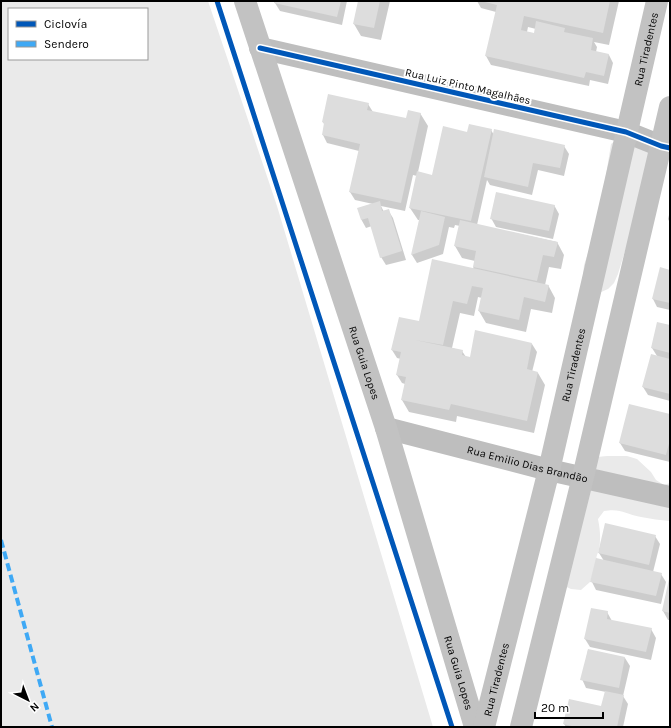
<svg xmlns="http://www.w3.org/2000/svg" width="671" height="728" viewBox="0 0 671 728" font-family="Karla,sans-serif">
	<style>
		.green { fill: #eaeaea; fill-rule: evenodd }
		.shadow { fill: #0003; fill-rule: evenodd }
		.building { fill: #ddd }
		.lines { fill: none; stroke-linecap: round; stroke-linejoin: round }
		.minor { stroke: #bebebe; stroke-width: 22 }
		.secondary { stroke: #c2c2c2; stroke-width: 22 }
		.quiet { stroke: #3fa9f5; stroke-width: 4; stroke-dasharray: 8 4; stroke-linecap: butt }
		.cycleway-casing { stroke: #fff; stroke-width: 8 }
		.cycleway { stroke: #0057b8; stroke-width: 5 }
		.labels { text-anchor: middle; stroke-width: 4; stroke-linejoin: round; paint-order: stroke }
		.street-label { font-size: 11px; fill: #000; stroke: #fff }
	</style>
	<rect width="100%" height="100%" fill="#fff"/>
	<path class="green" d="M1,1H208L277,206L433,727H1ZM9,9H147V59H9Z
		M626,132L649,152L635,218L618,274L614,283L608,289L599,293L582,286L584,265L598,224L611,144Z
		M607,456H627L637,459L651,472L656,480L664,485L670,483V521C660,520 651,519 641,517C625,514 621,508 604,511L598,519C600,529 601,539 599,549C598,554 595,557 597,562L590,582L581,590L571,589L562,585L597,457Z"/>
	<path class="shadow" d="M275,1H347L342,25L280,11L275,3Z
		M359,1H390L381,40L361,36L354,24Z
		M477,1H619L609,45L594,42L597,47L596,52L609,55L613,63L608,84L590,80L589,86L491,65L486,56L496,12L481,8ZM528,27L536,29L535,34L527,32Z
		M368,104L373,112L406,120L420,113L428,126L418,172L433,176L466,132L491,130L494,135L564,146L569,154L564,176L538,170L532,195L490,185L487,180L477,225L557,242L564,255L561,269L549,267L545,285H548L555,298L552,313L531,309L526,332L486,323L479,311L482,298L478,297L474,316L460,313L452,348L462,351L466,357L472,358L532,344L537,352L532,372L538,373L545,385L534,433L457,416L456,422L409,412L402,400L405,384L402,383L397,375L401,359L397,358L392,350L473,269L475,261L462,258L455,246L460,226L455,225L454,228L449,227L443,254L417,263L412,255L420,220H418L410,208L417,176L413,175L405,211L381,206L384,212L388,210L393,218L406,260L386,265L381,257L372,226L366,228L361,219L373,204L355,200L350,192L359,151L327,143L323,135L325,126L323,122Z
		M554,205L559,214L553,239L496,227L491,218Z
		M670,211V223L668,219Z
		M670,271V310L657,307L653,299Z
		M670,326V401L648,395L643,387L657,356L652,348Z
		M670,415V462L625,451L620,443Z
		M655,536L660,544L653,572L661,574L666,582L661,604L596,590L592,582L604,561L599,553Z
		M670,582V620H668L663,611Z
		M607,612L612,621L651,629L656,638L651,660L590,647L585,639Z
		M588,650L625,658L630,666L623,696L628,704L623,727H566L564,724L602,708L606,692L586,688L582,679Z"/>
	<path class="building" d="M274,1H341L337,17L274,3Z
		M358,1H380L374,28L353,24Z
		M481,1H610L603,33L524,16L521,30L534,33L536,21L565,28L564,32L593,38L591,50L609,54L604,76L586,72L584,78L485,56L497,5Z
		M328,94L369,103L367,110L406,118L408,110L421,113L401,203L349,192L360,144L322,135L324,123L322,122Z
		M469,124L492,129L471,221L409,208L417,171L432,175L443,126L467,132Z
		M494,129L565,145L560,168L533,163L528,187L484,177Z
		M496,192L555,205L549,231L490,219Z
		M380,201L382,211L389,209L402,251L380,258L368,218L361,220L357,208Z
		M421,211L445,217L439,245L411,255Z
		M460,220L558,242L554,257L543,255L537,281L473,267L476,251L454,246Z
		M432,259L549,285L545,302L524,297L519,320L478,311L483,288L472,286L467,304L453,301L443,345L415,340L463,350L462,355L470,357L475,330L532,343L527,369L538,372L527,421L451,404L449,410L401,400L406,377L396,375L401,352L391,350L399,317L419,321Z
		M660,267L670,270V303L652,299Z
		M657,322L670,325V353L651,348Z
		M651,354L670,359V394L642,387Z
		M629,404L670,414V440L666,455L619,443Z
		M605,523L656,535L649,565L598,553Z
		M596,558L662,573L656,596L590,582Z
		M669,579L670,580V613L662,611Z
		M591,608L608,611L607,619L652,628L646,652L584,639Z
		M588,649L625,657L619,688L580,680Z
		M605,691L624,695L617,727H576L563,724L569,699L601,706Z"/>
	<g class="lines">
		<g class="minor">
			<path d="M260,48L626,132L661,146L670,148"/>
			<path id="s1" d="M386,428L549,470L670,497"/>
		</g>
		<g class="secondary">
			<path id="s2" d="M245,1L386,428L475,727"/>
			<path id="s3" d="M484,727L549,470L657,1"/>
			<path d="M521,727L583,477L670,107"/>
		</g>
		<path class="quiet" d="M1,540L52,727"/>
		<defs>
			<path id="cycleway" d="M217,1L452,727
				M260,48L626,132L661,146L670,148"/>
		</defs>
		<use href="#cycleway" class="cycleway-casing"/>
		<use href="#cycleway" class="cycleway"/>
	</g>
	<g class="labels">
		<g class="street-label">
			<text dy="4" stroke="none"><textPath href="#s3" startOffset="697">Rua Tiradentes</textPath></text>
			<text transform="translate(468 86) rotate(13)" y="4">Rua Luiz Pinto Magalhães</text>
			<text dy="4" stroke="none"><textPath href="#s2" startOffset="381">Rua Guia Lopes</textPath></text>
			<text dy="4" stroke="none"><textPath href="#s3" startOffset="373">Rua Tiradentes</textPath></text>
			<text dy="4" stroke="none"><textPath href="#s1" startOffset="146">Rua Emilio Dias Brandão</textPath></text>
			<text dy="4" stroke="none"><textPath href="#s2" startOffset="705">Rua Guia Lopes</textPath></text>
			<text dy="4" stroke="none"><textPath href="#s3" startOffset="49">Rua Tiradentes</textPath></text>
		</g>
	</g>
	<rect width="671" height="728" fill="none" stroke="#000000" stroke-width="4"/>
	<rect x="8" y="8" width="140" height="52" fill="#ffffff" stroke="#999999"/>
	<rect x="16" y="21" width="20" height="6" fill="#0057b8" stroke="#999999"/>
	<text x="44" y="28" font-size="12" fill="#000000">Ciclovía</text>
	<rect x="16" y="41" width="20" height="6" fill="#3fa9f5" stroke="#999999"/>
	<text x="44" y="48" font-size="12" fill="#000000">Sendero</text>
	<g transform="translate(28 700) rotate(138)" stroke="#ffffff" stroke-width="3" paint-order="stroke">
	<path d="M0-3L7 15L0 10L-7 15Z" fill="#000000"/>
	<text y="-6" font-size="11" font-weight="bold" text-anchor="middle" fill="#000000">N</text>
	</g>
	<path d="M535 712v6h68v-6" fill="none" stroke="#000000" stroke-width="2"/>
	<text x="541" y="712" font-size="12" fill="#000000" stroke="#ffffff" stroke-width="3" paint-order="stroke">20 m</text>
</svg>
